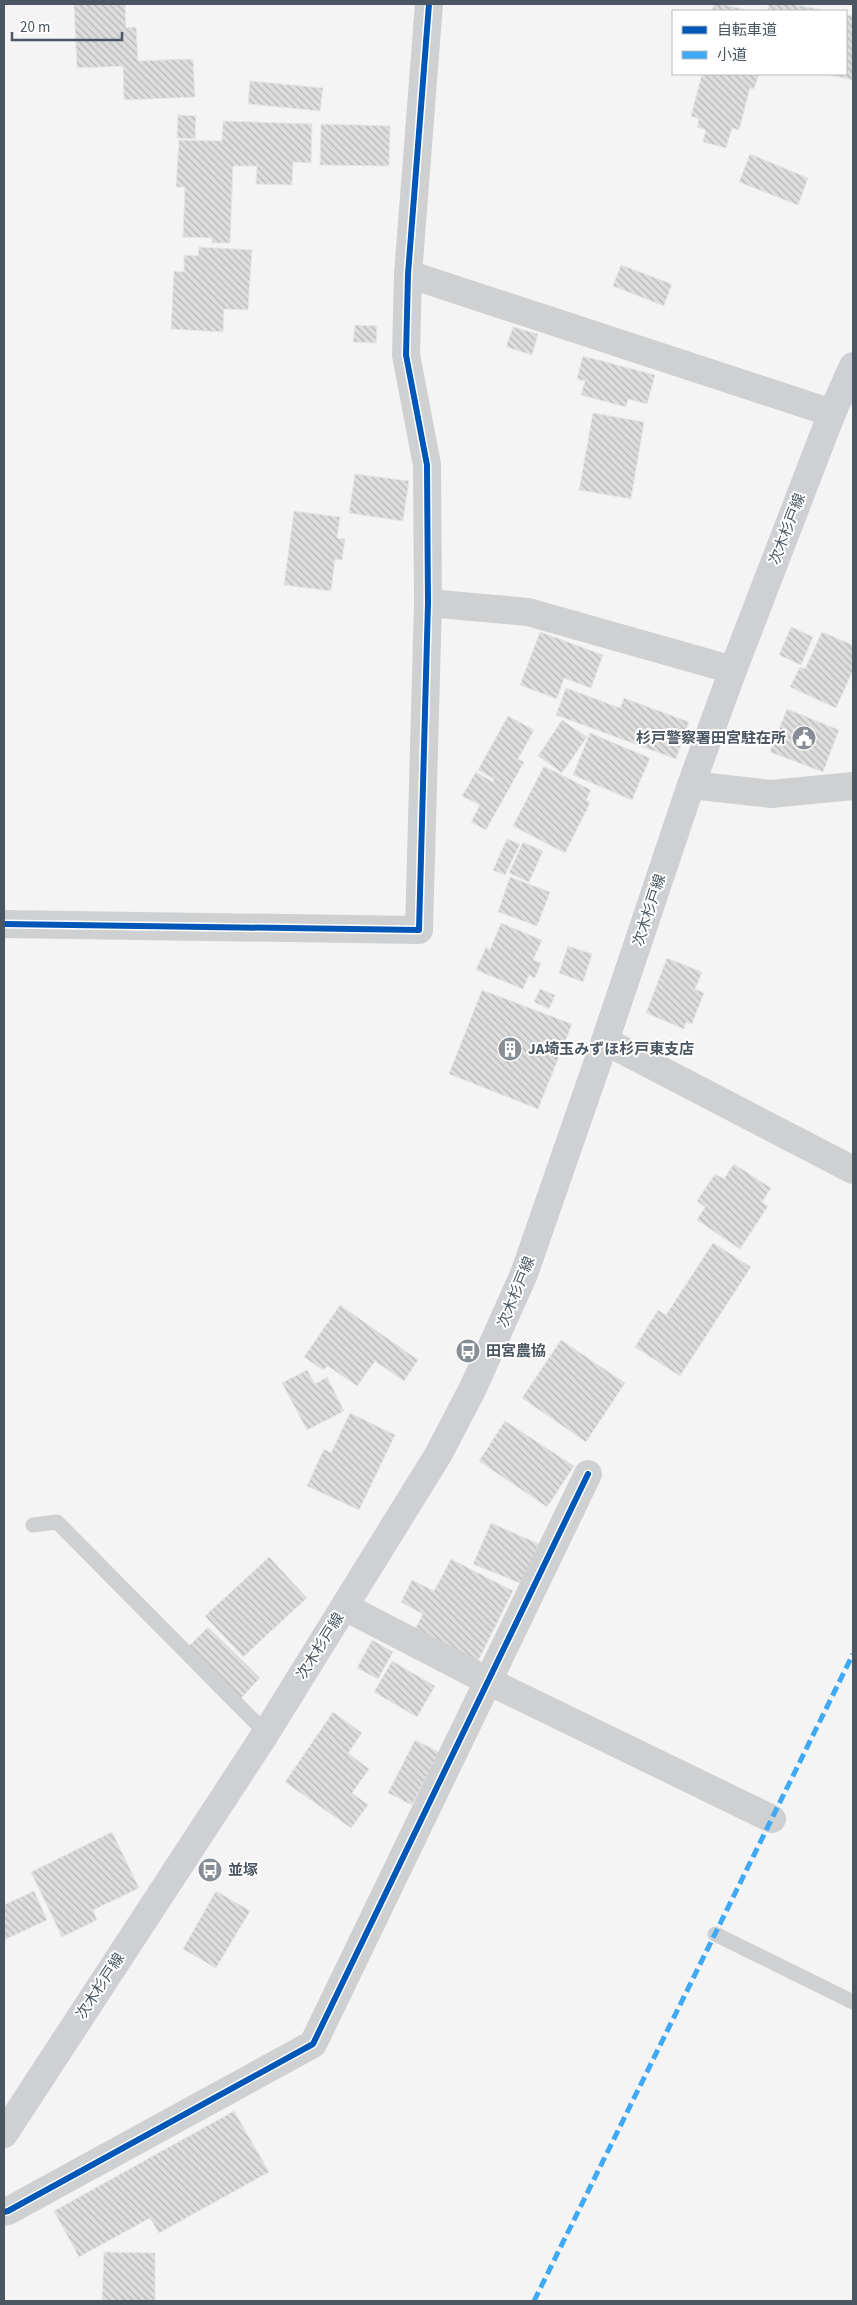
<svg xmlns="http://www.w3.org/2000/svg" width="857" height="2305" viewBox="0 0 857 2305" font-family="'Source Sans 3','Noto Sans JP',sans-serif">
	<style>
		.building { fill: url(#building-back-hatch); stroke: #e5e6e7 }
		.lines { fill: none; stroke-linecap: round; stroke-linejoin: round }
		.service { stroke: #ced0d2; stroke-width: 15 }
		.minor { stroke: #ced0d2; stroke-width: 28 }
		.secondary { stroke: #ced0d4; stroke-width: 28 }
		.quiet { stroke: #3fa9f5; stroke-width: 5; stroke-dasharray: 10 5; stroke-linecap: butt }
		.cycleway-casing { stroke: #fff; stroke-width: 9 }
		.cycleway { stroke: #0057b8; stroke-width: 6 }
		.labels { text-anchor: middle; stroke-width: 4; stroke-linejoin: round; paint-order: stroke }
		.street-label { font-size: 15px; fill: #4a5661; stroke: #fff }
		.poi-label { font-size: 15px; font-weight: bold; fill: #4a5661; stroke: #fff; text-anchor: start }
	</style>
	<defs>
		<pattern id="building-back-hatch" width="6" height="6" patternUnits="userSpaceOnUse" patternTransform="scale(1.25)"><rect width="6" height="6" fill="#ddddde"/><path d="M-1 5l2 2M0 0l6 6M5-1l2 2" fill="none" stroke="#b5b6b7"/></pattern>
	</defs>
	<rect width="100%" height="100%" fill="#f4f4f4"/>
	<path class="building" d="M74,4H125L126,28L136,27L138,61L193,59L195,97L124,100L123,66L77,68Z
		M714,4H722L750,11H712Z
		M769,4H792L828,11H767Z
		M846,15L853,16V80L825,74H846Z
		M702,74H759L754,89L750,88L739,130L732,128L726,148L703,142L706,130L697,127L699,119L691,116Z
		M250,81L323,88L320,111L248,104Z
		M178,115L196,116L195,139L177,138Z
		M223,121L312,124L311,163L293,162L292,185L256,184L257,166H233L230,243H212V238L183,237L185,187H176L179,140L222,141Z
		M321,124L390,126L389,166L320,165Z
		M750,154L808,178L798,205L739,182Z
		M199,247L252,250L248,310L224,309L223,332L171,329L174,271L184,272V255L198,256Z
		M621,265L672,284L664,306L613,286Z
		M355,325L377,326L376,343L353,342Z
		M513,327L538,334L532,355L506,347Z
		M583,356L655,375L647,404L628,399L626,407L581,395L585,381L577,379Z
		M593,413L644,422L631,499L579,490Z
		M355,474L409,481L403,521L349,513Z
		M294,511L340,517L337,538L345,539L342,560L335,559L331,591L284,585Z
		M791,627L813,637L801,665L779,655Z
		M540,632L603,655L591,688L564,678L557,699L520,685Z
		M822,632L853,645V670L836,708L790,687L800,667L805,669Z
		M566,688L620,708L624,698L689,722L676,759L556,715Z
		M787,709L839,730L823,772L770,752Z
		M508,716L534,730L518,759L524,762L486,830L471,822L480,805L462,796L476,772L493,782L494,779L478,770Z
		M562,720L587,737L562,773L538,756Z
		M590,733L650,758L632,800L573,775Z
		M544,766L591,790L586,800L590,803L565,853L513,826Z
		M507,839L520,844L505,875L493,870Z
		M523,842L543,851L529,882L509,873Z
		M510,877L550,892L537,926L498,912Z
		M501,923L542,940L533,960L541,963L535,978L529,975L523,989L476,970L486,947L490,950Z
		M568,946L592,954L583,982L559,973Z
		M667,958L702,972L695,989L704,993L692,1024L686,1022L684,1029L646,1013Z
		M540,989L555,995L549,1009L534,1002Z
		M482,990L572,1024L538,1109L449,1074Z
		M734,1164L771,1188L762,1202L768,1206L740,1249L697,1220L705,1207L697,1201L715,1174L724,1179Z
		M713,1243L751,1267L680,1376L635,1347L658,1310L666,1315Z
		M340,1305L418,1360L404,1381L375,1361L357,1386L328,1366L323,1370L304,1357Z
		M561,1340L625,1383L586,1442L522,1398Z
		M307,1370L315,1384L327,1377L344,1411L307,1430L282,1383Z
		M350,1413L395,1435L359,1510L307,1486L324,1449L331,1453Z
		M505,1421L574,1466L547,1507L479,1461Z
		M491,1523L539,1544L522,1584L473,1564Z
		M269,1557L307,1598L243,1657L205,1616Z
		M451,1559L513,1591L478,1661L415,1629L423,1614L401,1602L412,1580L434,1591Z
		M208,1627L260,1678L241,1698L188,1647Z
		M372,1640L393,1652L378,1679L357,1668Z
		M392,1661L435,1686L417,1717L374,1692Z
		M333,1712L362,1733L348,1753L369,1769L352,1793L368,1805L351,1828L285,1782Z
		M415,1740L439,1752L412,1805L388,1793Z
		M112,1832L139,1888L93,1910L97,1920L62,1937L31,1872Z
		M34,1891L47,1920L4,1940V1905Z
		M216,1891L250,1911L216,1968L183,1949Z
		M234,2111L269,2172L159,2233L150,2218L79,2257L54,2211Z
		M104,2252L155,2253V2301H102Z"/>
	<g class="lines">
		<path class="service" d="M33,1525L57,1522L266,1733
			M715,1934L853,2002"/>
		<path class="minor" d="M408,274L832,413
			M428,603L528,612L733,670
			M691,785L771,794L853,786
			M4,924L419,930L428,603L427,465L406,355L408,274L429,4
			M605,1041L853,1170
			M345,1607L488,1681L772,1819
			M4,2212L8,2211L313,2044L588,1474"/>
		<path class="secondary" d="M4,2134L266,1733L438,1455L473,1388L524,1274L605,1041L691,785L733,670L832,413L853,366"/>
		<path class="quiet" d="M534,2301L853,1654"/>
		<defs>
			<path id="cycleway" d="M4,924L419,930L428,603L427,465L406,355L408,274L429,4
				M4,2212L8,2211L313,2044L588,1474"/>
		</defs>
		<use href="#cycleway" class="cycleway-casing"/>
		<use href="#cycleway" class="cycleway"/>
	</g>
	<defs>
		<symbol id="civic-disc" viewBox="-11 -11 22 22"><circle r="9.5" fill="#868d94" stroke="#fff"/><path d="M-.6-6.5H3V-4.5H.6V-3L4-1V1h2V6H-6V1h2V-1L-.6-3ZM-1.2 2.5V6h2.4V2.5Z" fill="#fff"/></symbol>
		<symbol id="building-disc" viewBox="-11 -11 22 22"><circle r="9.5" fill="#868d94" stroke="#fff"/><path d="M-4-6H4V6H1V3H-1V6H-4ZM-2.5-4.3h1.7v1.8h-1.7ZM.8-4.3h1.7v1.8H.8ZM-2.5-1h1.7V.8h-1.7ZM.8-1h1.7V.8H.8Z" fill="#fff"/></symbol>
		<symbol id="bus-disc" viewBox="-11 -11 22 22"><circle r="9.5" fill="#868d94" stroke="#fff"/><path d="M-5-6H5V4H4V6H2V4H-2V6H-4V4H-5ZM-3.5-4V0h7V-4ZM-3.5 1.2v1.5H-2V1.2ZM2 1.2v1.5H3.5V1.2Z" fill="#fff"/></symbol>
	</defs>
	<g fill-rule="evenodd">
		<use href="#civic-disc" x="790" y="724" width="28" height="28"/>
		<use href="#building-disc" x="496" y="1035" width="28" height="28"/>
		<use href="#bus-disc" x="454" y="1337" width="28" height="28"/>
		<use href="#bus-disc" x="196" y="1856" width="28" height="28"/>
	</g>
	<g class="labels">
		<g class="street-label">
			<text transform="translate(787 529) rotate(-69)" y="5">次木杉戸線</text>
			<text transform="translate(649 910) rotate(-72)" y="5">次木杉戸線</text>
			<text transform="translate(516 1292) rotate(-68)" y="5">次木杉戸線</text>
			<text transform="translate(320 1646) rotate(-58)" y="5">次木杉戸線</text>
			<text transform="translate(100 1986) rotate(-57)" y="5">次木杉戸線</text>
		</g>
		<g class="poi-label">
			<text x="786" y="743" text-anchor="end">杉戸警察署田宮駐在所</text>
			<text x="528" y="1054">JA埼玉みずほ杉戸東支店</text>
			<text x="486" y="1356">田宮農協</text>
			<text x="228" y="1875">並塚</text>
		</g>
	</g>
	<rect width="857" height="2305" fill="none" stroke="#4a5661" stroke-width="10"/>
	<rect x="672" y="10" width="175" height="65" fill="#ffffff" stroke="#b7bbc0"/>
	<rect x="682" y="26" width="25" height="8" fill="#0057b8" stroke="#b7bbc0"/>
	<text x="717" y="35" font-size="15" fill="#4a5661">自転車道</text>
	<rect x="682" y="51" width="25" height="8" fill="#3fa9f5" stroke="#b7bbc0"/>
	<text x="717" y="60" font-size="15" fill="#4a5661">小道</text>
	<path d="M12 32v8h110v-8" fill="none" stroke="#4a5661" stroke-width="2.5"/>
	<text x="20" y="32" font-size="15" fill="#4a5661" stroke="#ffffff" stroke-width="4" paint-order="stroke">20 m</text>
</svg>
